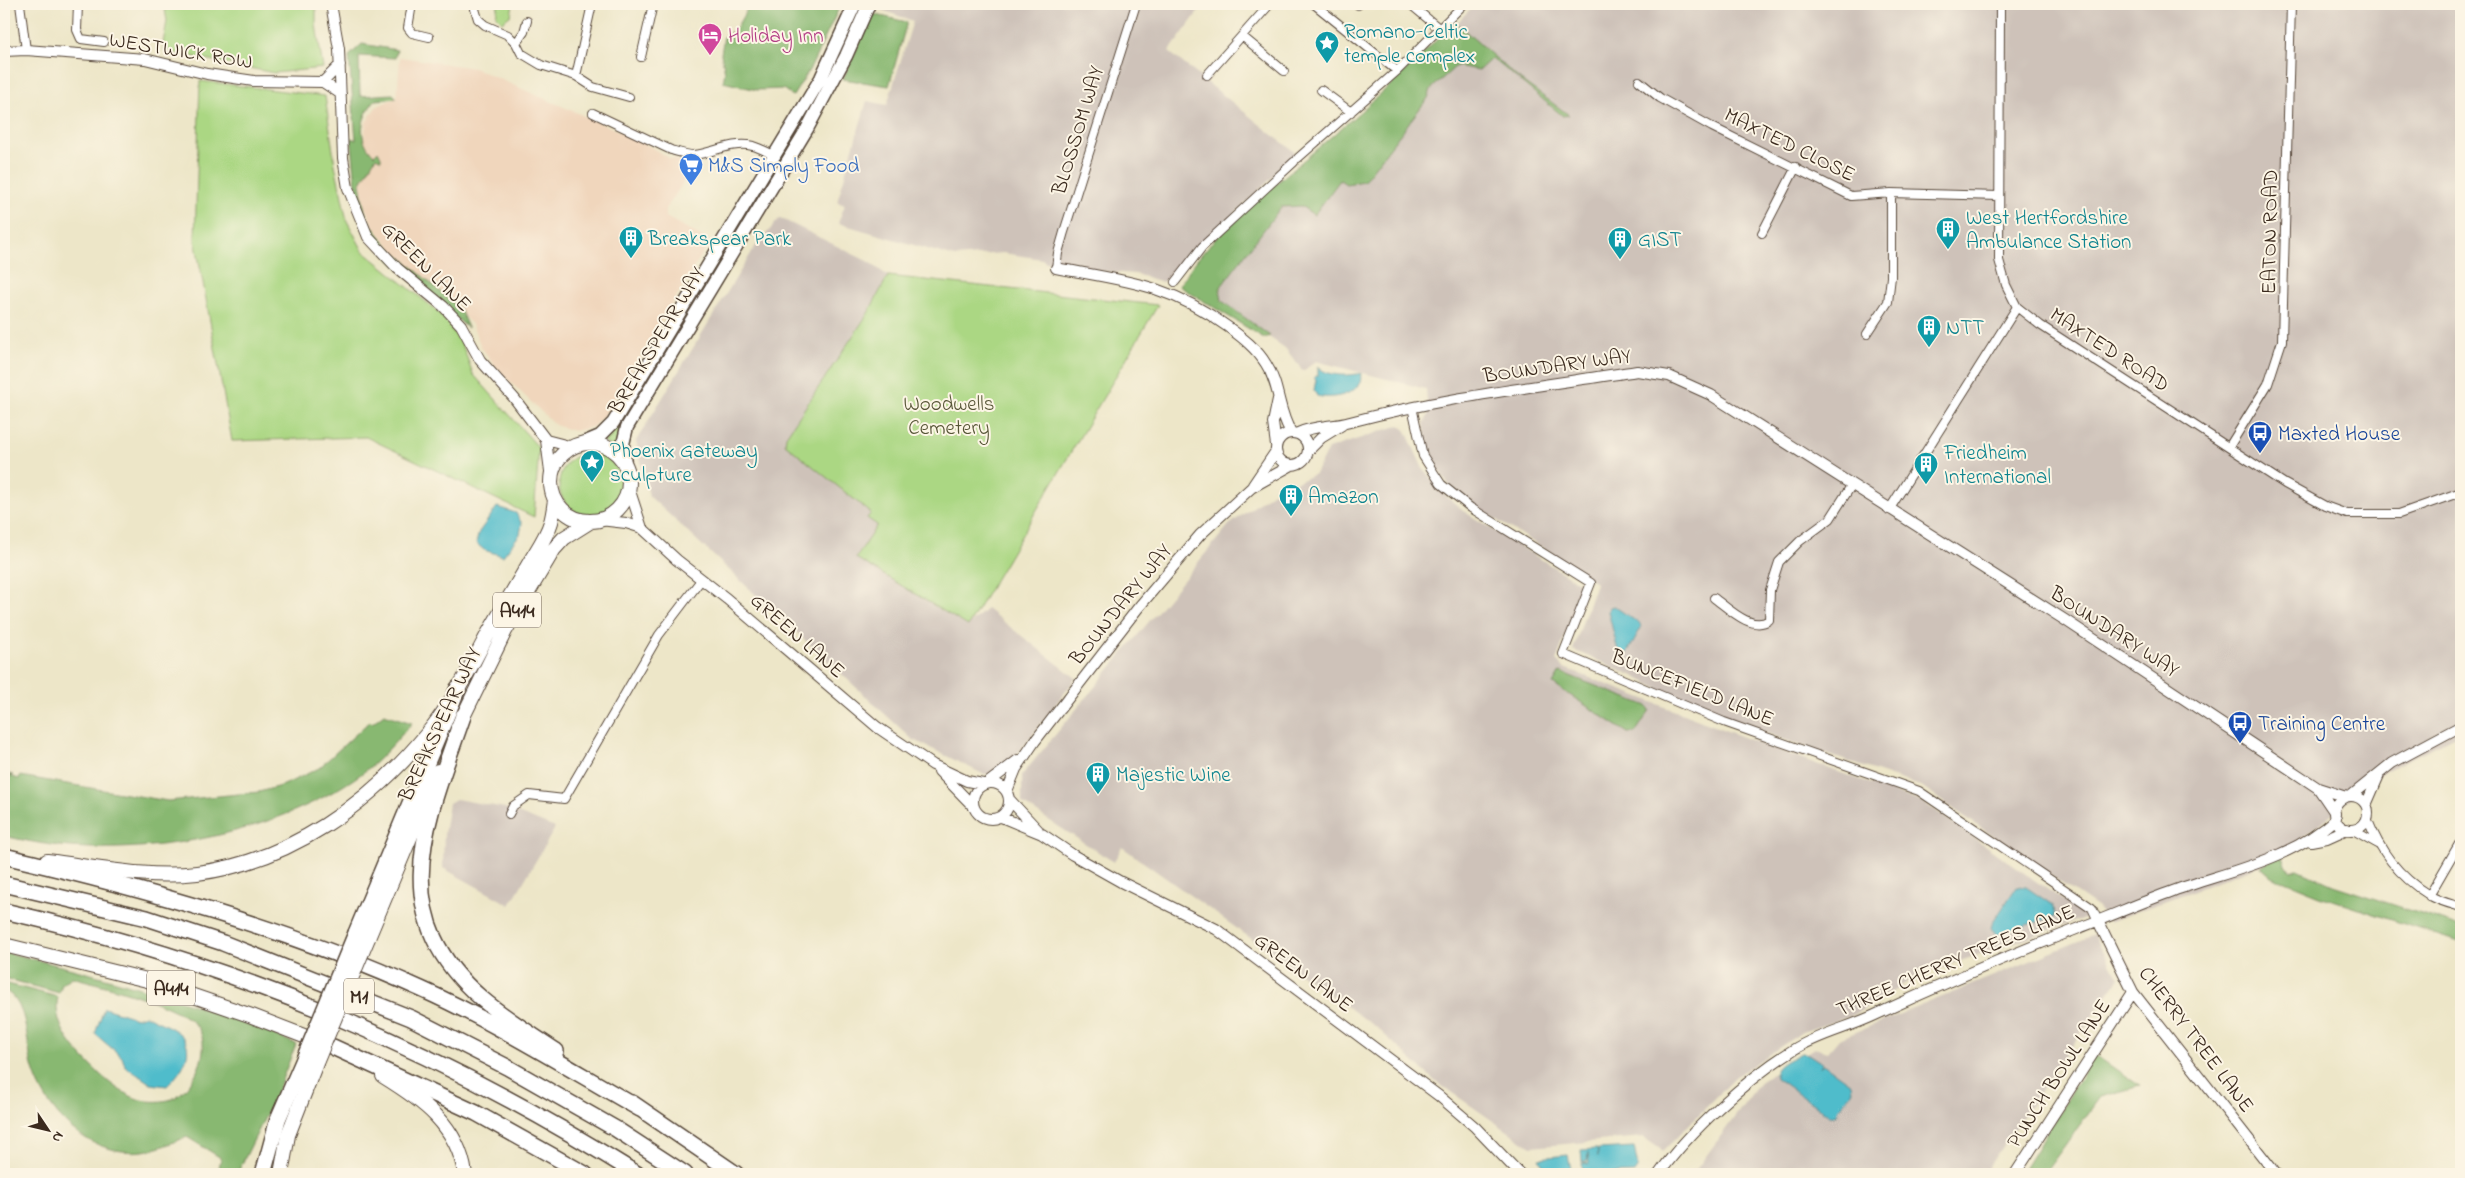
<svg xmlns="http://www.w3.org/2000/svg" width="2465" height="1178" viewBox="0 0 2465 1178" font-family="'Indie Flower',sans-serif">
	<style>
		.built { fill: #f0d6bc }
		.industrial { fill: #cec2b9 }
		.green { fill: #abd783; stroke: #738050 }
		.forest { fill: #88b871; stroke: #627148 }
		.water { fill: #50bccb; stroke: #467374 }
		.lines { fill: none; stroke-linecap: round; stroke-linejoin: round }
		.minor-casing { stroke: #564638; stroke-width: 10 }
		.tertiary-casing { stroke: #564638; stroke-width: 12 }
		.primary-casing { stroke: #564638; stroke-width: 15 }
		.trunk-casing { stroke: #564638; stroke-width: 16 }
		.motorway-casing { stroke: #564638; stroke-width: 18 }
		.minor { stroke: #fff; stroke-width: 8 }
		.tertiary { stroke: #fff; stroke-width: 10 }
		.primary { stroke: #fff; stroke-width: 12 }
		.trunk { stroke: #fff; stroke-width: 14 }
		.motorway { stroke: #fff; stroke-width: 15 }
		.trunk-bridge-casing { stroke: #564638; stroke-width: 16; stroke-linecap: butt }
		.motorway-bridge-casing { stroke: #564638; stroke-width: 18; stroke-linecap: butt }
		.trunk-bridge { stroke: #fff; stroke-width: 14 }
		.motorway-bridge { stroke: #fff; stroke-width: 15 }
		.labels { text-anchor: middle; stroke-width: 4; stroke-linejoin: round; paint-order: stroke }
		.shield { fill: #fcf5e5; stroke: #75675a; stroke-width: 1 }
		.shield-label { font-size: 20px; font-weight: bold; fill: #3b2a1e }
		.culture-label { font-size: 21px; fill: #0d838f; stroke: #fcf5e5; text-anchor: start }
		.hotel-label { font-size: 21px; fill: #b23c85; stroke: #fcf5e5; text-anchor: start }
		.street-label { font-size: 21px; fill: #3b2a1e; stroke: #fcf5e5 }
		.shop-label { font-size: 21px; fill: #366cbe; stroke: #fcf5e5; text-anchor: start }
		.park-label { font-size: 21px; fill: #575537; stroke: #fcf5e5 }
		.transit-label { font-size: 21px; fill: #164399; stroke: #fcf5e5; text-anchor: start }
	</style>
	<rect width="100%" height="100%" fill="#fcf5e5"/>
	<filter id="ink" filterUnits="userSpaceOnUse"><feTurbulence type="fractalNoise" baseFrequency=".02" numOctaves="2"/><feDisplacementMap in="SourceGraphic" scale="10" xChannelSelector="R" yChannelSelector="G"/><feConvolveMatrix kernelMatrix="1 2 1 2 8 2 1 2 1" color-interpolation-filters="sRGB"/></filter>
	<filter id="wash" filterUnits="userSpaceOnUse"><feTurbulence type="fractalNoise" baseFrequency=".0096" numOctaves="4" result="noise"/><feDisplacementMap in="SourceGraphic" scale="20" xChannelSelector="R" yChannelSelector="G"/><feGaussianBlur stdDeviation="1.12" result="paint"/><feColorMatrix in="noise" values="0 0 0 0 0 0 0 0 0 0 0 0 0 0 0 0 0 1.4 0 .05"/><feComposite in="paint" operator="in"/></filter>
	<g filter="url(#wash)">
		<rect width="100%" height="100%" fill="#ede6c8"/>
		<path class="built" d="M400,57L474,68L635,138L671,159L695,164L666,209V217L710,241L605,415L592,427L574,431L555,425L500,372L481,347L472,324L399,257L374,227L364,205L360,171L366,122L376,107L397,97Z"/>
		<path class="industrial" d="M884,4H1204L1169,52L1297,154L1163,282L1135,274L1056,268L1042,259L1003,253L955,257L838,223L845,205L837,202L867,101L887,105L913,21L882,10Z
			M1475,4H2461V733L2385,771L2274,860L2109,922L2098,908L1920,786L1782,739L1675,698L1632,675L1573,650L1596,583L1571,565L1467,502L1449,485L1431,459L1427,448L1424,424L1428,416L1426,389L1316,361L1303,371L1285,348L1211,297L1279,206Z
			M780,218L869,262L888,276L867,315L786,436L785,444L871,513L878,525L856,558L967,626L987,609L1076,678L1015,757L995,774H983L912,739L649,496L636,441L755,247Z
			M1400,425L1406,431L1423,469L1448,498L1468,514L1584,586L1556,661L1564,668L1753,741L1924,803L2087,917L1917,976L1854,1015L1802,1032L1737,1076L1663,1151L1643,1137L1531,1147L1435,1081L1376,1027L1122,847L1114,862L1022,803V775L1229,525L1272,493L1315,474L1328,449Z
			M456,799L505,808L555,828L510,905L443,868L444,834L449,803Z
			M2094,935L2119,978L1983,1174H1693L1761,1081L1814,1048L1828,1052L1839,1039Z"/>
		<path class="green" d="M164,4H316V25L323,68L274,73L165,51L163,43L167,21Z
			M498,4H513L511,15L502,22L496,16Z
			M858,4H864L841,57L783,159L779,156Z
			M200,81L325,96L335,165L347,221L363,251L441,314L462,344L473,374L539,448L534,517L366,437L232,441L195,239Z
			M765,180L769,182L628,418L624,416Z
			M888,276L1158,305L968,626L856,558L877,525L867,518L871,513L785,444L786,436L867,315Z
			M622,418L627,421L619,434L617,450L603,442Z
			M559 484a31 31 0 1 1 62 0a31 31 0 1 1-62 0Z"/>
		<path class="forest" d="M750,4H841L811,67L793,96L783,89L757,90L723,82L725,72L721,54L724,36L735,30Z
			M872,14L907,22L889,86L843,79Z
			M1454,21L1518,78L1569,115L1563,116L1492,58L1479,70L1456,66L1431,89L1428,98L1364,181L1346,184L1340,180L1314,215L1301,206L1281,207L1220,288L1222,301L1270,336L1264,338L1179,286C1207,238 1257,200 1299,164C1353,118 1408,73 1454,21Z
			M362,44L397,50L395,58L359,56L360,96L393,94L397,98L375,100C361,117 356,138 374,155L378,151L381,157V160L376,157L360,184L366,218L386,244L460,309L468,328C438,302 372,254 362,218C355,196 355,162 351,138L356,140L349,56Z
			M1560,672L1647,706L1650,710L1635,733H1628L1553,684Z
			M384,714L412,723C396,741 381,760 361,774C280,832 158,856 60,846C41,844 22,840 4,836V773L13,775L10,776L19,779L20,776L168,801L259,792L284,785L319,768L370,721L372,723Z
			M2281,855L2286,866L2291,870L2298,869L2333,885L2461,927V943L2320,896L2271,876L2261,867Z
			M4,952C105,976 200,1003 296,1044L276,1095L237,1174H218L221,1158L187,1137C173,1142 159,1149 143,1151C91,1157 48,1117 33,1069C25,1043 30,1004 4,990V983L58,997C53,1018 67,1041 81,1055C97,1072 117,1093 141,1100C149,1102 164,1102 172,1099C193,1090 213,1049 198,1028C182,1004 101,985 72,977L62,984L59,993L4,978Z
			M2095,1055L2140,1086L2100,1097L2044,1174H2021Z"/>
		<path class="water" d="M1318,367C1328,377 1351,376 1361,373C1360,377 1362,380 1359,384C1351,397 1329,399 1317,396L1314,390L1316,380L1314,378L1315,376L1318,377Z
			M497,507L516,513L522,524L520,534L503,556L484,550L476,543L479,532Z
			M1614,606L1640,624L1641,628L1624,658L1619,655L1608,611L1610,607Z
			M2017,886L2026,887L2054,906L2055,916L1997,935L1991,928L1992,924Z
			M104,1008L136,1018L145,1015C155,1021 171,1026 180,1034C198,1051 180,1074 167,1086L151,1084L125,1066L122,1057L95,1034Z
			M1801,1053L1808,1054L1822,1063L1820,1067L1823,1064L1851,1084L1852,1091L1835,1115L1830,1116L1775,1077C1773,1064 1792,1059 1801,1053Z
			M1634,1147L1638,1167L1634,1173L1583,1174L1582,1163L1589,1164L1588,1152L1587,1162H1582L1581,1150L1597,1149L1598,1157V1149Z
			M1568,1155L1572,1174H1549L1539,1158Z"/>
	</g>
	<g filter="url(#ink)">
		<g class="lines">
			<defs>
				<path id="minor" d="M20,4L26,50
					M78,4L77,30L81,39L104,42
					M412,4L408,28L412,33L429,37
					M477,4L475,9L478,19L485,25L508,35L516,43L521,53L541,65L576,76L593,87L629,97
					M1314,4L1397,71
					M1410,4L1440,29
					M2000,4L1999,260L2006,285L2017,307L2040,325L2285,484L2325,506L2347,514H2399L2461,492
					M1358,5L1359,4
					M1242,36L1284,71
					M516,43L524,32L527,21
					M641,57L653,4
					M1207,75L1270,4
					M576,76L592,4
					M1639,81L1660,98L1712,127L1851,196L1891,193L1999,196
					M1321,90L1351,112
					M593,113L671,150C678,152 687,155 694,155C714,153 731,141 753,146C760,148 767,152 774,155
					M1298,158L1397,71L1464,4
					M1762,233L1796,167
					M1056,268L1058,253L1064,232L1136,4
					M1175,282L1202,247L1294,162
					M1867,334L1888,302L1891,277V193
					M1412,407L1423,456L1441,484L1471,508L1591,583L1563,654L1724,722L1919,791L2092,908L2098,921
					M2229,447L2268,384L2282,341L2291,4
					M1889,510L2017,307
					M1714,598C1729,609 1752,632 1769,620L1770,590L1779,562L1800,541L1830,519L1851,486
					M509,814L513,806L529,795L564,799L659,635L701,580
					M2367,818C2380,851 2398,876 2429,895C2438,901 2451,904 2461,907
					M2353,830L2378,844
					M2429,896L2459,844H2461"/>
				<path id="tertiary" d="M331,4L339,49L343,158L348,188L368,237L397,268L443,306L461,325L480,360L514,398L546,440L551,479
					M4,51L26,50L145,59L207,74L254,81L323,82L341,94
					M323,82L340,65
					M1056,268C1126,281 1169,284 1228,327C1243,338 1257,349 1266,364C1280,385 1278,412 1291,432
					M1276 449a16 16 0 1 1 32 0a16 16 0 1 1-32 0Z
					M1298,433C1315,425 1333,427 1350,422C1444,397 1541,386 1637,371L1669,376L1711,395L2065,620L2318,788L2346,797
					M546,440L573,447
					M1276,445L1273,423L1278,399
					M1309,450L1321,438L1342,425
					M1253,485L1276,451
					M629,488L642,528
					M600,520L626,523L642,528L677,560L727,599L877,727L933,765L967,781L983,784
					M939,771L973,806
					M989,782L1018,760
					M973 801a18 18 0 1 1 36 0a18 18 0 1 1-36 0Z
					M2318,788L2335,813
					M1007,791L1016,769L1035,741L1138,608L1200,535L1251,488L1292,465
					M2351,796L2392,763L2461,726
					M2334 813a17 17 0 1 1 34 0a17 17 0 1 1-34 0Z
					M1009,799L1038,830
					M2366,805L2379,775
					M1001,817L1042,834L1073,855L1121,882L1216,929L1439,1096L1475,1127L1520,1174
					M2311,841L2327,838L2347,829
					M2098,921L2133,992L2276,1174
					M1659,1174C1691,1129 1747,1079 1793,1050C1818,1034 1848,1028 1875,1015C1942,984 2010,955 2079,928C2111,916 2142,902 2173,891C2228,871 2292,860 2336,818
					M2015,1174L2133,992"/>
				<path id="primary" d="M581,444L600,436L613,423L821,78L855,4
					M625,465L623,444L627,427L807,129L846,56L869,4"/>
				<path id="trunk" d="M551 482a39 39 0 1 1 78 0a39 39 0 1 1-78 0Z
					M458,727L505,631L554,549L564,538L591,521
					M47,861C95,867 148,879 197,873C289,862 369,804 427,734C452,704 470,668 488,634C502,610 516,586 530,562C537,550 547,536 551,522C553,515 554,507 555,500
					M368,938L438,771
					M4,945L147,980L252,1016L322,1043
					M383,1076C422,1100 458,1125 465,1174
					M281,1174L288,1135L316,1063"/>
				<path id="motorway" d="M463,716C428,818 382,913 481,998C504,1018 531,1034 556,1051
					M4,856C145,889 288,929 421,989C497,1023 568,1068 640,1109
					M4,884L147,918L223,943L411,1018L507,1067L616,1129L685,1174
					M4,911C235,963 436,1048 637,1174
					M356,933L458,688
					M333,1047L476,1113L585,1174
					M632,1103L736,1174
					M263,1174L278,1119L304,1059"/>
			</defs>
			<use href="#minor" class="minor-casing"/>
			<use href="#tertiary" class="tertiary-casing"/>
			<use href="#primary" class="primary-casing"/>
			<use href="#trunk" class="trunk-casing"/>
			<use href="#motorway" class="motorway-casing"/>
			<use href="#minor" class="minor"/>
			<use href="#tertiary" class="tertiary"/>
			<use href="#primary" class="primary"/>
			<use href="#trunk" class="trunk"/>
			<use href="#motorway" class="motorway"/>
			<defs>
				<path id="trunk-bridge" d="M316,1063L368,938"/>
				<path id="motorway-bridge" d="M304,1059L356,933"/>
			</defs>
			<use href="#trunk-bridge" class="trunk-bridge-casing"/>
			<use href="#motorway-bridge" class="motorway-bridge-casing"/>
			<use href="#trunk-bridge" class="trunk-bridge"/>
			<use href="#motorway-bridge" class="motorway-bridge"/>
		</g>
	</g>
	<defs>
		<symbol id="hotel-pin" viewBox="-11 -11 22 30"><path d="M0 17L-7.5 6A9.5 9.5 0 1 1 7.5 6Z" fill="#d1479c" stroke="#fcf5e5"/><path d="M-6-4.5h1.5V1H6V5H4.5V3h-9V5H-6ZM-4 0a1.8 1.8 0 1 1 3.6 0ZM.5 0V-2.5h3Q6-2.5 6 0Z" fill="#fff"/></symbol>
		<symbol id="sight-pin" viewBox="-11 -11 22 30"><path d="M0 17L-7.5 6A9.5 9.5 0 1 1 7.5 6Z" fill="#0f9aa8" stroke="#fcf5e5"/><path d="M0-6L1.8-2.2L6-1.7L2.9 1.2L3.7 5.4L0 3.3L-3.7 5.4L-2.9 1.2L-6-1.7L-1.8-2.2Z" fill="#fff"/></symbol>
		<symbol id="supermarket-pin" viewBox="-11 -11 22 30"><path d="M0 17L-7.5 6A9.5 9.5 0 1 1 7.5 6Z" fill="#3f7fe0" stroke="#fcf5e5"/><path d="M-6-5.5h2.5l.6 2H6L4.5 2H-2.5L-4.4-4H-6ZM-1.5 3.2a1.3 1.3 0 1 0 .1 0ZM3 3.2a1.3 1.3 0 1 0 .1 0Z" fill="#fff"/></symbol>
		<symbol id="building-pin" viewBox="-11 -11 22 30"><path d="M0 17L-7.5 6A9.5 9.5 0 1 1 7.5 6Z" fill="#0f9aa8" stroke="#fcf5e5"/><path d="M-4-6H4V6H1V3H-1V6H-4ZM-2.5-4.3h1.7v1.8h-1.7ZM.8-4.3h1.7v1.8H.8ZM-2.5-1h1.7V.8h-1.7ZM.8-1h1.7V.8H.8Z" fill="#fff"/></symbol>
		<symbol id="bus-pin" viewBox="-11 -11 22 30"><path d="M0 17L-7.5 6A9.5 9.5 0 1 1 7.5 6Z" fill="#1a4fb4" stroke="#fcf5e5"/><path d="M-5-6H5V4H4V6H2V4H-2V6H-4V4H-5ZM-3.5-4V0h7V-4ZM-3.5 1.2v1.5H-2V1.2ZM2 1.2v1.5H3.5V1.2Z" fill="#fff"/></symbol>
	</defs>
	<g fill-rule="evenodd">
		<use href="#hotel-pin" x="696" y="21" width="28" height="38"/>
		<use href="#sight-pin" x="1313" y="29" width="28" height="38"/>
		<use href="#supermarket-pin" x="677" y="151" width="28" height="38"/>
		<use href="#building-pin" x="1934" y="215" width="28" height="38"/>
		<use href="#building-pin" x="617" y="224" width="28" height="38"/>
		<use href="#building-pin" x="1606" y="225" width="28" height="38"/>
		<use href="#building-pin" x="1915" y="313" width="28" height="38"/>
		<use href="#bus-pin" x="2246" y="419" width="28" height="38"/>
		<use href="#sight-pin" x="578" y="448" width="28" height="38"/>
		<use href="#building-pin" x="1912" y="450" width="28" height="38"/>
		<use href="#building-pin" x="1277" y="482" width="28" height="38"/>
		<use href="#bus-pin" x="2226" y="709" width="28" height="38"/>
		<use href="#building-pin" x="1084" y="760" width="28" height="38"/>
	</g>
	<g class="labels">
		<g class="shield">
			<rect x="493" y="592.5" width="48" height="35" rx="4"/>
			<rect x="147" y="970.5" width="48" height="35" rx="4"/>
			<rect x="344" y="978.5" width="30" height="35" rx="4"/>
		</g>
		<g class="shield-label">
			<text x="517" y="617">A414</text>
			<text x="171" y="995">A414</text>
			<text x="359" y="1003">M1</text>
		</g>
		<g class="culture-label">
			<text x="1344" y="38">Romano-Celtic<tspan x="1344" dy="24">temple complex</tspan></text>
			<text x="1966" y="224">West Hertfordshire<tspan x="1966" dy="24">Ambulance Station</tspan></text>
			<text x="648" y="245">Breakspear Park</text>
			<text x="1638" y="246">GIST</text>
			<text x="1946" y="334">NTT</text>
			<text x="610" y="457">Phoenix Gateway<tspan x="610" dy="24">sculpture</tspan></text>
			<text x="1944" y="459">Friedheim<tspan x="1944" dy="24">International</tspan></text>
			<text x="1308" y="503">Amazon</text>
			<text x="1116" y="781">Majestic Wine</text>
		</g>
		<g class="hotel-label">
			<text x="728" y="42">Holiday Inn</text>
		</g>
		<g class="street-label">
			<text transform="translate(181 50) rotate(9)" y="7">WESTWICK ROW</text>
			<text transform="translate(1077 130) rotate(-73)" y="7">BLOSSOM WAY</text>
			<text transform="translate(1790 144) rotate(26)" y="7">MAXTED CLOSE</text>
			<text transform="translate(2269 232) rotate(-89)" y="7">EATON ROAD</text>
			<text transform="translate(427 266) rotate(45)" y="7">GREEN LANE</text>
			<text transform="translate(656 340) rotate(-59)" y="7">BREAKSPEAR WAY</text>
			<text transform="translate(2110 349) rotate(33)" y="7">MAXTED ROAD</text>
			<text transform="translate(1557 365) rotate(-8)" y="7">BOUNDARY WAY</text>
			<text transform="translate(1120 604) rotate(-51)" y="7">BOUNDARY WAY</text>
			<text transform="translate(2115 631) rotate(33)" y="7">BOUNDARY WAY</text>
			<text transform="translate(798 635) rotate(41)" y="7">GREEN LANE</text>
			<text transform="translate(1693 687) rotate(22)" y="7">BUNCEFIELD LANE</text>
			<text transform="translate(439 724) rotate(-65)" y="7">BREAKSPEAR WAY</text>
			<text transform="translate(1955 960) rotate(-23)" y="7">THREE CHERRY TREES LANE</text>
			<text transform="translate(1304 972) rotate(37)" y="7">GREEN LANE</text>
			<text transform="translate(2197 1039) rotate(53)" y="7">CHERRY TREE LANE</text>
			<text transform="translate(2058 1073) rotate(-57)" y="7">PUNCH BOWL LANE</text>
		</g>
		<g class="shop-label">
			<text x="708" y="172">M&amp;S Simply Food</text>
		</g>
		<g class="park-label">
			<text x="949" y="410">Woodwells<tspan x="949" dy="24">Cemetery</tspan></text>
		</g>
		<g class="transit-label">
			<text x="2278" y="440">Maxted House</text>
			<text x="2258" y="730">Training Centre</text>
		</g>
	</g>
	<rect width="2465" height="1178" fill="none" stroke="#fcf5e5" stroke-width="20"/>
	<g transform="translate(48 1130) rotate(125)" stroke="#fcf5e5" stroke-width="4" paint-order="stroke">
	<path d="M0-4L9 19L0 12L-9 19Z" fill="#3b2a1e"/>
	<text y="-8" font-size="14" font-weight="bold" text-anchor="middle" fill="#3b2a1e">N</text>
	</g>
</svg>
